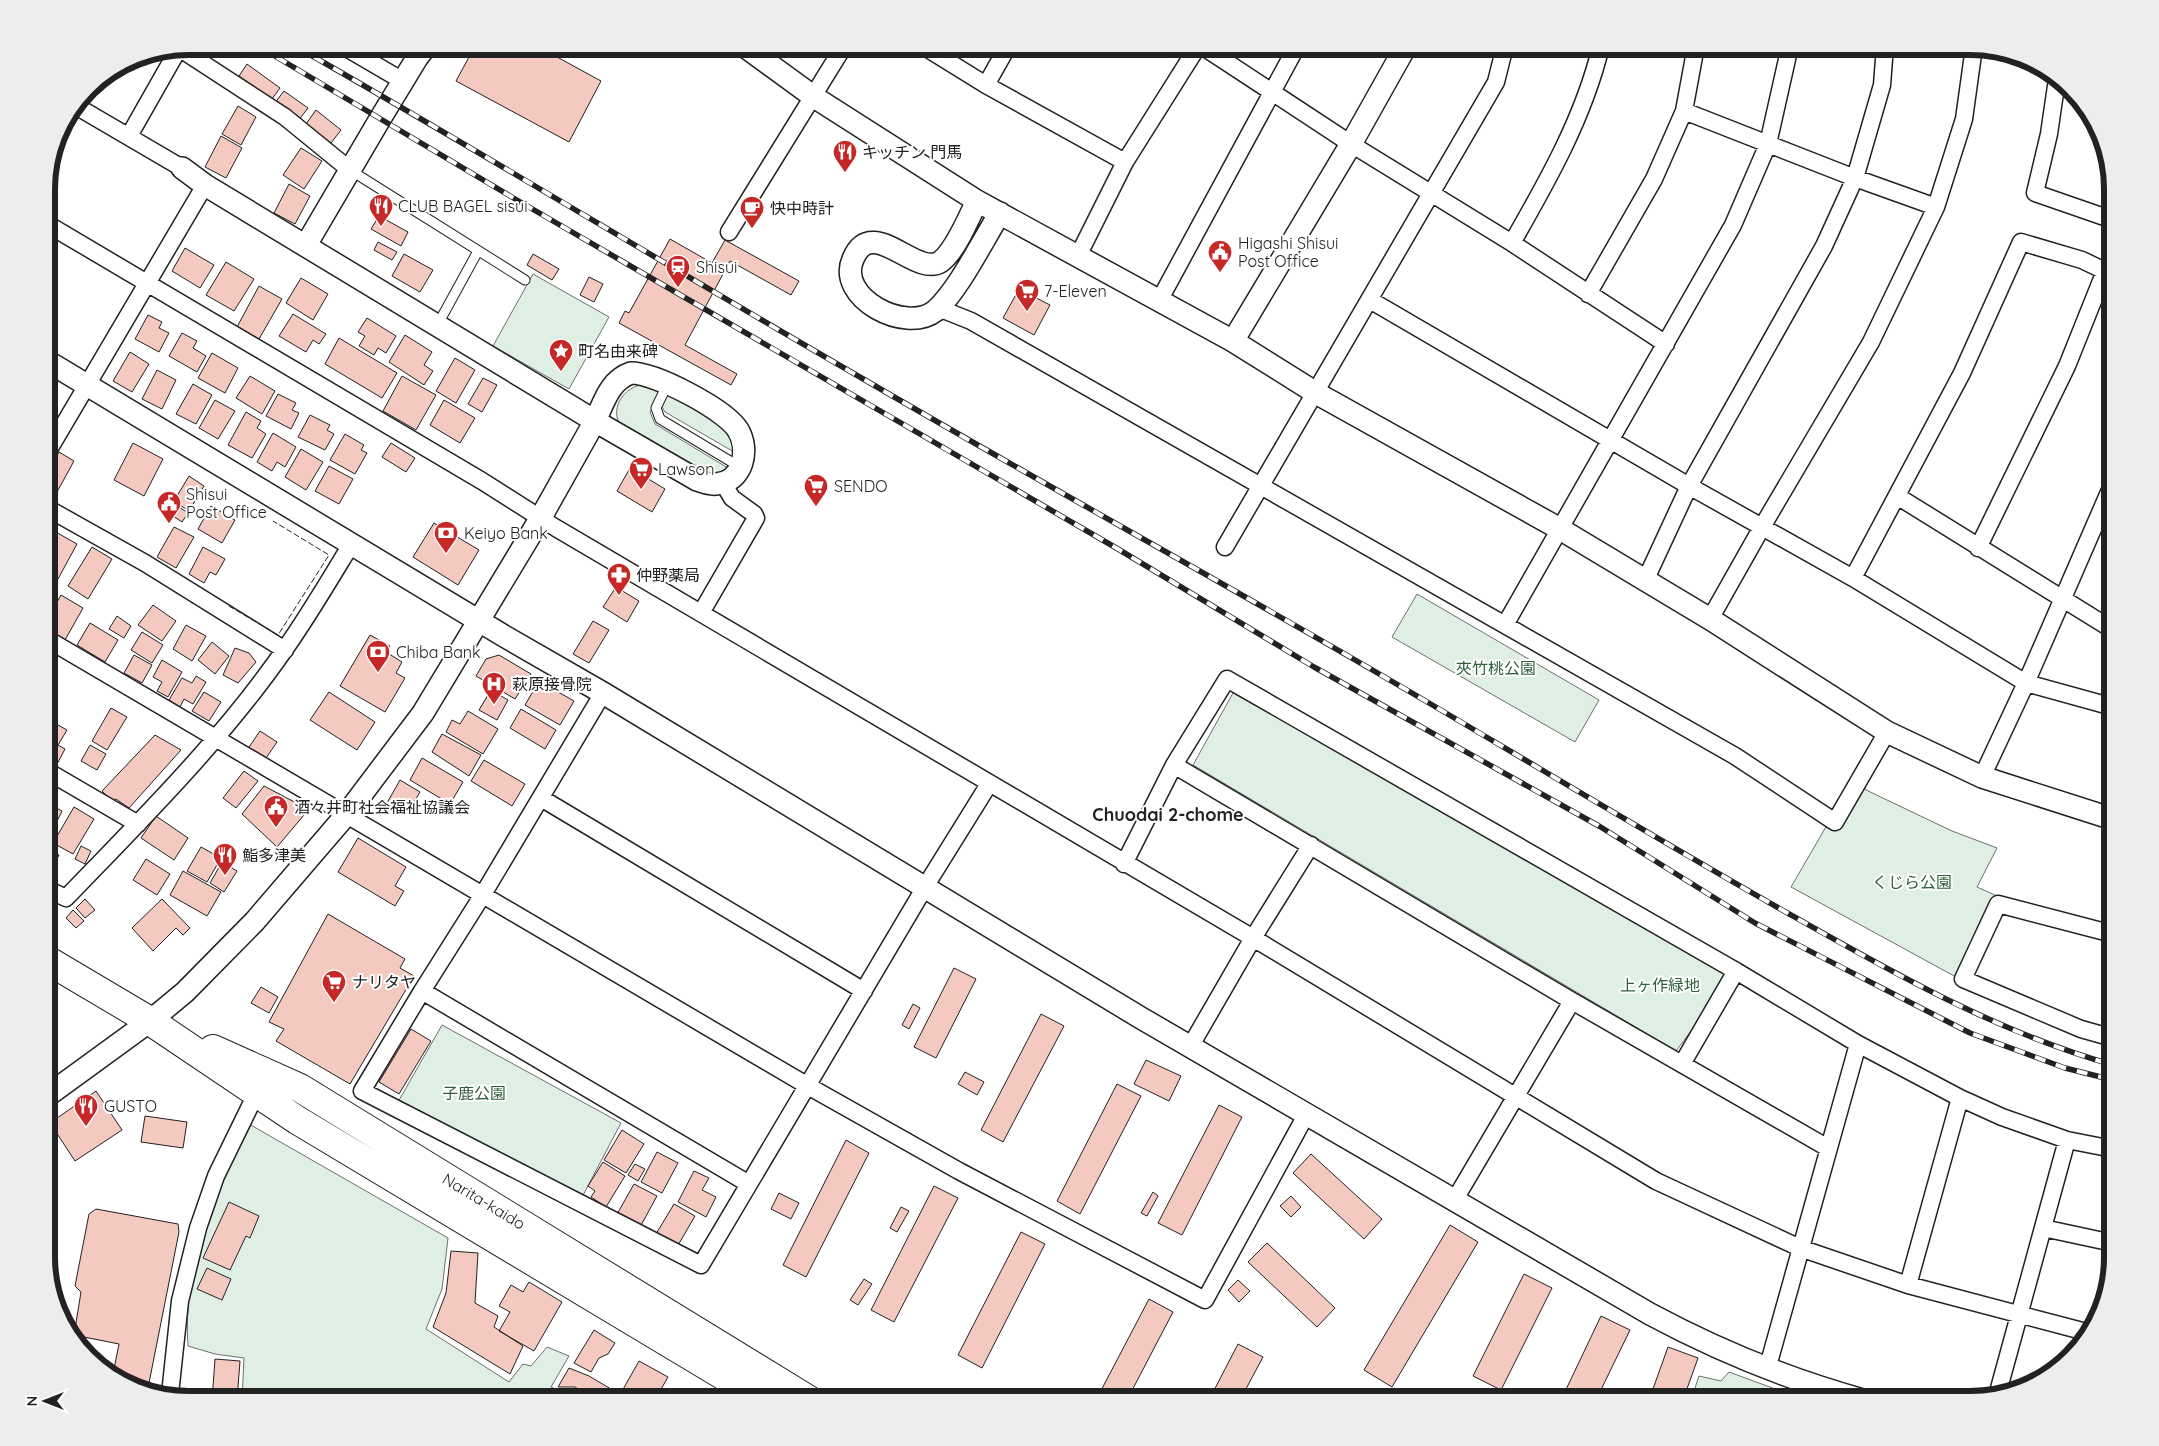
<svg xmlns="http://www.w3.org/2000/svg" width="2159" height="1446" viewBox="0 0 2159 1446" font-family="Quicksand,'Noto Sans JP',sans-serif">
	<style>
		.green { fill: #e0efe3; stroke: #6f6f6f }
		.building { fill: #f3c9c0; stroke: #222 }
		.lines { fill: none; stroke-linecap: round; stroke-linejoin: round }
		.service-casing { stroke: #222; stroke-width: 11 }
		.minor-casing { stroke: #222; stroke-width: 19 }
		.tertiary-casing { stroke: #222; stroke-width: 24 }
		.trunk-casing { stroke: #222; stroke-width: 30 }
		.service { stroke: #fff; stroke-width: 9 }
		.minor { stroke: #fff; stroke-width: 16 }
		.tertiary { stroke: #fff; stroke-width: 21 }
		.trunk { stroke: #fff; stroke-width: 28 }
		.rail-casing { stroke: #222; stroke-width: 5.5 }
		.rail { stroke: #fff; stroke-width: 4; stroke-dasharray: 11; stroke-linecap: butt }
		.fence { stroke: #222; stroke-width: 1; stroke-dasharray: 6 2.5; stroke-linecap: butt }
		.labels { text-anchor: middle; stroke-width: 4; stroke-linejoin: round; paint-order: stroke }
		.poi-label { font-size: 16px; fill: #222; stroke: #fff; text-anchor: start }
		.park-label { font-size: 16px; fill: #2f5e38; stroke: #fff }
		.street-label { font-size: 16px; fill: #222; stroke: #fff }
		.neighbourhood-label { font-size: 18px; font-weight: bold; fill: #222; stroke: #fff }
		.rim { fill: none; stroke: #222; stroke-width: 6 }
	</style>
	<rect width="100%" height="100%" fill="#fff"/>
	<path class="green" d="M533,274L609,317L569,389L493,346Z
		M640,385L661,393L650,412L655,424L728,468L718,474L709,475L621,427C610,410 621,390 640,385Z
		M667,394C691,407 732,420 734,452L665,412L662,407Z
		M1417,594L1599,700L1575,742L1392,637Z
		M1233,693L1736,971L1676,1051L1193,765Z
		M1864,789L1952,831L1997,848L1977,887L1997,896L1956,977L1791,887L1827,825L1837,831Z
		M442,1025L621,1123L580,1201L398,1102Z
		M249,1124L448,1238L442,1289L426,1329L509,1382L523,1364L531,1366L547,1347L569,1356L551,1387L582,1400H242L244,1358L215,1354L188,1346C182,1269 216,1192 249,1124Z
		M1729,1372L1797,1397L1806,1400H1691L1699,1376L1721,1381Z"/>
	<path class="building" d="M475,46H537L601,81L569,142L456,81Z
		M247,64L280,88L272,99L239,76Z
		M284,91L308,108L298,121L274,104Z
		M238,106L256,117L241,145L222,134Z
		M316,110L341,130L331,143L306,124Z
		M221,136L242,148L226,178L205,167Z
		M301,148L322,161L304,189L283,175Z
		M289,184L310,196L295,224L274,213Z
		M379,216L408,232L401,246L371,229Z
		M670,239L712,263L725,240L799,281L791,295L730,261L685,345L737,374L731,385L619,323L625,311L629,313Z
		M378,242L397,252L392,260L374,250Z
		M185,248L214,265L200,288L172,271Z
		M404,254L433,270L420,292L392,276Z
		M533,254L559,269L552,280L527,265Z
		M226,262L254,279L234,311L206,295Z
		M589,277L603,284L594,302L580,295Z
		M301,278L328,294L313,320L286,303Z
		M259,286L282,299L259,339L237,327Z
		M1019,289L1050,305L1034,335L1003,318Z
		M293,314L326,334L319,344L313,340L306,352L279,336Z
		M148,315L162,322L159,328L169,333L159,352L135,339Z
		M367,318L396,336L386,353L378,348L374,355L359,346L365,336L358,332Z
		M182,333L197,341L193,348L206,356L197,372L169,356Z
		M405,335L432,352L424,365L433,371L424,385L389,362Z
		M339,338L397,373L382,398L325,364Z
		M130,352L149,364L132,392L113,381Z
		M212,353L238,368L225,393L198,378Z
		M455,358L475,370L456,403L436,391Z
		M157,370L176,380L162,409L142,399Z
		M250,376L275,391L262,414L236,398Z
		M402,376L436,395L416,430L383,411Z
		M483,378L497,385L482,412L468,404Z
		M193,384L212,395L196,424L176,414Z
		M278,394L296,403L292,410L299,413L291,429L266,416Z
		M215,400L235,411L218,439L199,428Z
		M444,400L475,418L460,443L430,425Z
		M246,412L261,421L257,428L266,434L252,458L228,445Z
		M310,415L330,425L327,430L334,434L325,450L298,437Z
		M273,433L296,447L285,467L277,462L272,471L257,462Z
		M345,434L364,445L361,450L367,453L355,474L330,460Z
		M133,443L163,459L144,496L114,480Z
		M391,443L415,458L406,472L382,457Z
		M301,449L323,462L306,490L285,477Z
		M59,452L74,461L57,492L47,487V474Z
		M329,466L353,479L339,504L315,491Z
		M630,468L665,489L652,512L617,491Z
		M189,476L204,486L189,511L174,501Z
		M173,503L188,513L182,522L167,512Z
		M211,506L235,520L222,543L198,529Z
		M434,523L479,550L458,585L413,557Z
		M174,527L194,537L176,568L157,557Z
		M54,531L77,544L58,579L47,572V545Z
		M92,547L112,559L88,599L68,586Z
		M203,547L225,559L216,575L210,572L204,583L189,574Z
		M616,587L639,601L627,622L603,607Z
		M61,595L83,608L65,640L47,630V620Z
		M153,605L176,621L162,641L138,625Z
		M117,616L131,626L124,638L109,629Z
		M593,621L609,630L589,663L573,654Z
		M90,623L118,640L105,662L77,645Z
		M186,625L206,636L192,661L173,649Z
		M142,632L163,645L152,663L131,650Z
		M370,635L390,646L386,652L402,662L396,673L405,678L385,712L340,686Z
		M212,642L229,656L215,674L198,660Z
		M235,648L249,653L256,662L238,683L223,675Z
		M47,655L54,659L48,671L54,674L47,687Z
		M134,655L152,665L142,683L124,673Z
		M499,655L531,674L515,699L476,676L486,659Z
		M162,660L182,672L168,697L157,691L162,682L153,677Z
		M196,676L206,682L193,704L184,699L180,707L169,700L182,678L192,683Z
		M539,681L574,701L560,725L525,705Z
		M491,690L508,700L497,720L479,710Z
		M204,692L221,702L209,721L192,711Z
		M329,692L375,722L357,750L310,720Z
		M111,708L127,717L107,750L92,741Z
		M521,709L556,730L545,749L510,728Z
		M468,711L498,729L483,754L446,732L452,720L460,724Z
		M47,719L67,730L58,745L65,749L56,766L47,761Z
		M260,731L277,742L264,761L247,750Z
		M442,734L481,755L469,776L432,752Z
		M155,735L181,750L129,808L116,799L112,801L102,791Z
		M90,745L106,754L97,770L81,761Z
		M422,758L463,782L450,804L410,780Z
		M484,760L525,784L512,806L471,781Z
		M244,771L258,781L236,808L223,798Z
		M400,780L420,792L407,814L387,803Z
		M264,786L304,807V815L277,847L242,814Z
		M47,803L62,811L49,838L47,837Z
		M74,807L94,819L73,854L53,843Z
		M156,816L188,838L174,860L141,838Z
		M358,838L406,867L395,886L404,891L395,906L338,872Z
		M81,846L91,851L85,864L75,859Z
		M201,847L221,858L207,882L187,871Z
		M47,848L59,855L47,878Z
		M146,859L170,874L157,895L133,880Z
		M222,862L237,871L224,892L210,883Z
		M183,871L221,892L207,916L170,895Z
		M85,899L95,910L85,918L76,908Z
		M162,899L190,928L183,935L176,928L153,951L132,928Z
		M73,910L84,921L76,928L66,918Z
		M328,914L405,959L400,968L414,976L350,1084L276,1041L284,1029L269,1022Z
		M954,968L976,979L936,1058L914,1047Z
		M261,987L278,997L269,1013L251,1003Z
		M913,1004L920,1008L909,1029L902,1025Z
		M1041,1014L1064,1026L1003,1142L981,1130Z
		M411,1029L431,1041L399,1094L379,1082Z
		M1146,1060L1181,1076L1169,1101L1134,1084Z
		M965,1072L984,1082L977,1095L958,1084Z
		M1117,1084L1141,1096L1080,1214L1057,1201Z
		M96,1091L122,1130L75,1161L50,1123Z
		M1219,1105L1242,1117L1182,1235L1158,1223Z
		M145,1116L187,1122L183,1148L141,1142Z
		M622,1130L644,1144L626,1173L604,1160Z
		M846,1140L869,1153L806,1277L783,1265Z
		M657,1152L678,1163L662,1193L641,1182Z
		M1311,1154L1382,1219L1364,1239L1293,1173Z
		M603,1162L625,1176L606,1207L591,1197L595,1191L588,1186Z
		M635,1164L645,1169L638,1181L628,1175Z
		M694,1171L709,1178L702,1190L716,1197L706,1217L678,1202Z
		M634,1184L657,1196L639,1229L616,1216Z
		M934,1186L958,1198L894,1322L871,1310Z
		M1153,1192L1158,1196L1147,1216L1141,1213Z
		M779,1193L799,1203L791,1219L771,1209Z
		M1291,1196L1301,1207L1291,1217L1280,1206Z
		M229,1202L259,1216L250,1238L246,1236L230,1270L203,1258Z
		M674,1204L695,1216L677,1247L656,1234Z
		M901,1207L909,1211L897,1232L890,1228Z
		M96,1209L178,1224L179,1232L149,1383L114,1369L119,1344L74,1335L81,1292L75,1286L89,1214Z
		M1450,1225L1478,1242L1392,1387L1364,1370Z
		M1021,1232L1045,1244L982,1368L958,1355Z
		M1267,1243L1335,1308L1317,1327L1248,1262Z
		M451,1251L478,1253L475,1303L498,1316L494,1327L523,1346L510,1374L433,1327L446,1293Z
		M207,1268L231,1279L222,1300L197,1289Z
		M1524,1274L1552,1288L1501,1390L1473,1376Z
		M864,1279L872,1284L858,1305L850,1300Z
		M1238,1280L1250,1291L1239,1302L1228,1290Z
		M529,1282L562,1302L534,1351L499,1331L510,1312L499,1306L511,1285L523,1292Z
		M1149,1299L1173,1312L1127,1400H1096Z
		M1601,1316L1630,1330L1596,1400H1561Z
		M594,1330L615,1343L608,1354L599,1358L591,1372L574,1363Z
		M1238,1344L1263,1357L1240,1400H1209Z
		M1668,1347L1698,1358L1683,1400H1649Z
		M215,1359L240,1361L237,1400H212Z
		M639,1361L668,1377L660,1391L676,1400H617Z
		M569,1368L589,1376L616,1392L612,1400H595L575,1387H558Z"/>
	<g class="lines">
		<defs>
			<path id="service" d="M350,170L525,280
				M438,324L478,251
				M668,383L656,408L660,419L740,467"/>
			<path id="minor" d="M343,46L403,81
				M923,46L986,85L1125,162
				M1202,46L1351,144L1512,243L1666,344
				M179,48L285,117L350,170
				M2057,79L2049,134L2035,193L2113,220
				M986,85L1008,46
				M76,106L182,168
				M1684,111L1855,178L1936,207
				M129,136L179,48
				M47,224L482,481L556,528L1253,938L1656,1181L1800,1248L1908,1285L2090,1333
				M729,232L844,46
				M1512,243C1548,180 1584,117 1601,46
				M1078,256L1125,162L1198,46
				M1588,294L1654,179L1684,111L1696,46
				M1370,300L1689,486L1853,578L2026,683L2113,707
				M1159,301L1297,46
				M935,310L946,311L971,321L1735,756L1835,822L1887,732
				M47,453L205,185
				M1897,496L2113,630
				M47,508L145,563L285,650
				M1225,547L1496,82L1505,46
				M1853,578L1962,373L2021,242L2082,260L2105,271L2067,366L1978,548
				M1645,581L1689,486L1824,246L1855,178L1882,85L1885,46
				M701,613L756,518L754,514L732,498L723,483
				M1710,619L1762,527L1871,342L1936,207L1964,119L1974,47
				M1505,625L1733,225L1768,144L1790,46
				M47,639L808,1086L959,1171L1205,1300L1306,1115
				M603,693L482,896L422,991L749,1184
				M1174,765L1572,1001L1828,1148
				M47,771L138,824
				M1982,777L2026,683L2113,483
				M541,798L864,991
				M1124,864L1174,765L1227,679L1736,971
				M47,889L66,898C142,819 222,740 285,649C309,615 330,579 352,543
				M2113,934L1998,904L1963,979L2081,1029L2113,1038
				M422,991L362,1091L701,1265L925,887L989,784
				M1190,1047L1253,938L1311,845
				M1682,1064L1736,971L1858,1044L1960,1098L2002,1117L2067,1140L2113,1149
				M1454,1201L1572,1001
				M2043,1228L2113,1243
				M1908,1285L1960,1098
				M1768,1366L1858,1044
				M1998,1392L2067,1140
				M170,1394L180,1301L198,1228L216,1176L256,1094"/>
			<path id="tertiary" d="M744,46L814,97L977,201L1233,341L1316,393L1560,529L1710,619L1887,732L1982,777L2113,819
				M977,201C969,217 955,252 940,262C915,277 872,214 853,259C836,298 906,334 935,311C958,291 983,240 1000,213
				M306,245L380,119L417,58L426,46
				M1233,341L1351,144L1406,46
				M47,361L504,636L603,693L1141,1018L1650,1314C1717,1350 1791,1380 1863,1400
				M631,373C656,373 726,410 738,430C750,450 743,482 716,484C710,485 703,482 697,480L595,421C604,402 610,380 631,373Z
				M47,1096L150,1021L185,992L255,921L346,815L423,713L540,519L595,421L205,185L182,168"/>
			<path id="trunk" d="M47,960L150,1021L297,1120L764,1400
				M213,1049L300,1088L809,1400"/>
		</defs>
		<use href="#service" class="service-casing"/>
		<use href="#minor" class="minor-casing"/>
		<use href="#tertiary" class="tertiary-casing"/>
		<use href="#trunk" class="trunk-casing"/>
		<use href="#service" class="service"/>
		<use href="#minor" class="minor"/>
		<use href="#tertiary" class="tertiary"/>
		<use href="#trunk" class="trunk"/>
		<defs>
			<path id="rail" d="M258,46L510,196L1118,549L1314,667L1599,826L1755,923L1970,1033L2065,1068L2113,1080
				M295,46C486,155 674,270 865,380C1052,489 1242,593 1429,703C1549,774 1669,846 1791,915C1895,974 1997,1032 2113,1065"/>
		</defs>
		<use href="#rail" class="rail-casing"/>
		<use href="#rail" class="rail"/>
		<path class="fence" d="M229,606L278,635L329,555L273,521"/>
	</g>
	<defs>
		<symbol id="restaurant-pin" viewBox="-11 -11 22 30"><path d="M0 17L-7.5 6A9.5 9.5 0 1 1 7.5 6Z" fill="#c62828" stroke="#fff"/><path d="M-5-6h1v4h1v-4h1v4h1v-4h1v5L-1.5 .5V6h-2V.5L-5-1ZM5-6V6H3V1.5H1.5Q1.5-4 5-6Z" fill="#fff"/></symbol>
		<symbol id="cafe-pin" viewBox="-11 -11 22 30"><path d="M0 17L-7.5 6A9.5 9.5 0 1 1 7.5 6Z" fill="#c62828" stroke="#fff"/><path d="M-5.5-4.5H6V0H3Q3 3.5 0 3.5H-2.5Q-5.5 3.5-5.5 0ZM3-3.2v2h1.7v-2ZM-6 4.5H4V6H-6Z" fill="#fff"/></symbol>
		<symbol id="civic-pin" viewBox="-11 -11 22 30"><path d="M0 17L-7.5 6A9.5 9.5 0 1 1 7.5 6Z" fill="#c62828" stroke="#fff"/><path d="M-.6-6.5H3V-4.5H.6V-3L4-1V1h2V6H-6V1h2V-1L-.6-3ZM-1.2 2.5V6h2.4V2.5Z" fill="#fff"/></symbol>
		<symbol id="station-pin" viewBox="-11 -11 22 30"><path d="M0 17L-7.5 6A9.5 9.5 0 1 1 7.5 6Z" fill="#c62828" stroke="#fff"/><path d="M-3-6H3Q5-6 5-4V2Q5 4 3 4L4.5 6H3L1.5 4h-3L-3 6H-4.5L-3 4Q-5 4-5 2V-4Q-5-6-3-6ZM-3.5-4v3h7v-3ZM-3.5 1v1.5H-2V1ZM2 1v1.5H3.5V1Z" fill="#fff"/></symbol>
		<symbol id="supermarket-pin" viewBox="-11 -11 22 30"><path d="M0 17L-7.5 6A9.5 9.5 0 1 1 7.5 6Z" fill="#c62828" stroke="#fff"/><path d="M-6-5.5h2.5l.6 2H6L4.5 2H-2.5L-4.4-4H-6ZM-1.5 3.2a1.3 1.3 0 1 0 .1 0ZM3 3.2a1.3 1.3 0 1 0 .1 0Z" fill="#fff"/></symbol>
		<symbol id="sight-pin" viewBox="-11 -11 22 30"><path d="M0 17L-7.5 6A9.5 9.5 0 1 1 7.5 6Z" fill="#c62828" stroke="#fff"/><path d="M0-6L1.8-2.2L6-1.7L2.9 1.2L3.7 5.4L0 3.3L-3.7 5.4L-2.9 1.2L-6-1.7L-1.8-2.2Z" fill="#fff"/></symbol>
		<symbol id="bank-pin" viewBox="-11 -11 22 30"><path d="M0 17L-7.5 6A9.5 9.5 0 1 1 7.5 6Z" fill="#c62828" stroke="#fff"/><path d="M-6-4H6V4H-6ZM0-2.3a2.3 2.3 0 1 0 0 4.6a2.3 2.3 0 1 0 0-4.6Z" fill="#fff"/></symbol>
		<symbol id="pharmacy-pin" viewBox="-11 -11 22 30"><path d="M0 17L-7.5 6A9.5 9.5 0 1 1 7.5 6Z" fill="#c62828" stroke="#fff"/><path d="M-2-6h4v4h4v4h-4v4h-4v-4h-4v-4h4Z" fill="#fff"/></symbol>
		<symbol id="hospital-pin" viewBox="-11 -11 22 30"><path d="M0 17L-7.5 6A9.5 9.5 0 1 1 7.5 6Z" fill="#c62828" stroke="#fff"/><path d="M-5-5h3v3.5h4V-5h3V5h-3V1.5h-4V5h-3Z" fill="#fff"/></symbol>
	</defs>
	<g fill-rule="evenodd">
		<use href="#restaurant-pin" x="831" y="138" width="28" height="38"/>
		<use href="#restaurant-pin" x="367" y="192" width="28" height="38"/>
		<use href="#cafe-pin" x="738" y="194" width="28" height="38"/>
		<use href="#civic-pin" x="1206" y="238" width="28" height="38"/>
		<use href="#station-pin" x="664" y="253" width="28" height="38"/>
		<use href="#supermarket-pin" x="1013" y="277" width="28" height="38"/>
		<use href="#sight-pin" x="547" y="337" width="28" height="38"/>
		<use href="#supermarket-pin" x="627" y="455" width="28" height="38"/>
		<use href="#supermarket-pin" x="802" y="472" width="28" height="38"/>
		<use href="#civic-pin" x="155" y="489" width="28" height="38"/>
		<use href="#bank-pin" x="432" y="519" width="28" height="38"/>
		<use href="#pharmacy-pin" x="605" y="561" width="28" height="38"/>
		<use href="#bank-pin" x="364" y="638" width="28" height="38"/>
		<use href="#hospital-pin" x="480" y="670" width="28" height="38"/>
		<use href="#civic-pin" x="262" y="793" width="28" height="38"/>
		<use href="#restaurant-pin" x="211" y="841" width="28" height="38"/>
		<use href="#supermarket-pin" x="320" y="968" width="28" height="38"/>
		<use href="#restaurant-pin" x="72" y="1092" width="28" height="38"/>
	</g>
	<g class="labels">
		<g class="poi-label">
			<text x="862" y="158">キッチン 門馬</text>
			<text x="398" y="212">CLUB BAGEL sisui</text>
			<text x="770" y="214">快中時計</text>
			<text x="1238" y="249">Higashi Shisui<tspan x="1238" dy="18">Post Office</tspan></text>
			<text x="696" y="273">Shisui</text>
			<text x="1044" y="297">7-Eleven</text>
			<text x="578" y="357">町名由来碑</text>
			<text x="658" y="475">Lawson</text>
			<text x="834" y="492">SENDO</text>
			<text x="186" y="500">Shisui<tspan x="186" dy="18">Post Office</tspan></text>
			<text x="464" y="539">Keiyo Bank</text>
			<text x="636" y="581">仲野薬局</text>
			<text x="396" y="658">Chiba Bank</text>
			<text x="512" y="690">萩原接骨院</text>
			<text x="294" y="813">酒々井町社会福祉協議会</text>
			<text x="242" y="861">鮨多津美</text>
			<text x="352" y="988">ナリタヤ</text>
			<text x="104" y="1112">GUSTO</text>
		</g>
		<g class="park-label">
			<text x="1496" y="674">夾竹桃公園</text>
			<text x="1912" y="888">くじら公園</text>
			<text x="1660" y="991">上ヶ作緑地</text>
			<text x="474" y="1099">子鹿公園</text>
		</g>
		<g class="street-label">
			<text transform="translate(484 1201) rotate(31)" y="6">Narita-kaido</text>
		</g>
		<g class="neighbourhood-label">
			<text x="1168" y="821">Chuodai 2-chome</text>
		</g>
	</g>
	<path d="M0 0H2159V1446H0ZM189 55H1970A134 134 0 0 1 2104 189V1257A134 134 0 0 1 1970 1391H189A134 134 0 0 1 55 1257V189A134 134 0 0 1 189 55Z" fill="#ededed" fill-rule="evenodd"/>
	<path class="rim" d="M189 55H1970A134 134 0 0 1 2104 189V1257A134 134 0 0 1 1970 1391H189A134 134 0 0 1 55 1257V189A134 134 0 0 1 189 55Z"/>
	<g transform="translate(45 1401) rotate(270)" stroke="#ffffff" stroke-width="4" paint-order="stroke">
	<path d="M0-4L9 19L0 12L-9 19Z" fill="#222222"/>
	<text y="-8" font-size="14" font-weight="bold" text-anchor="middle" fill="#222222">N</text>
	</g>
</svg>
